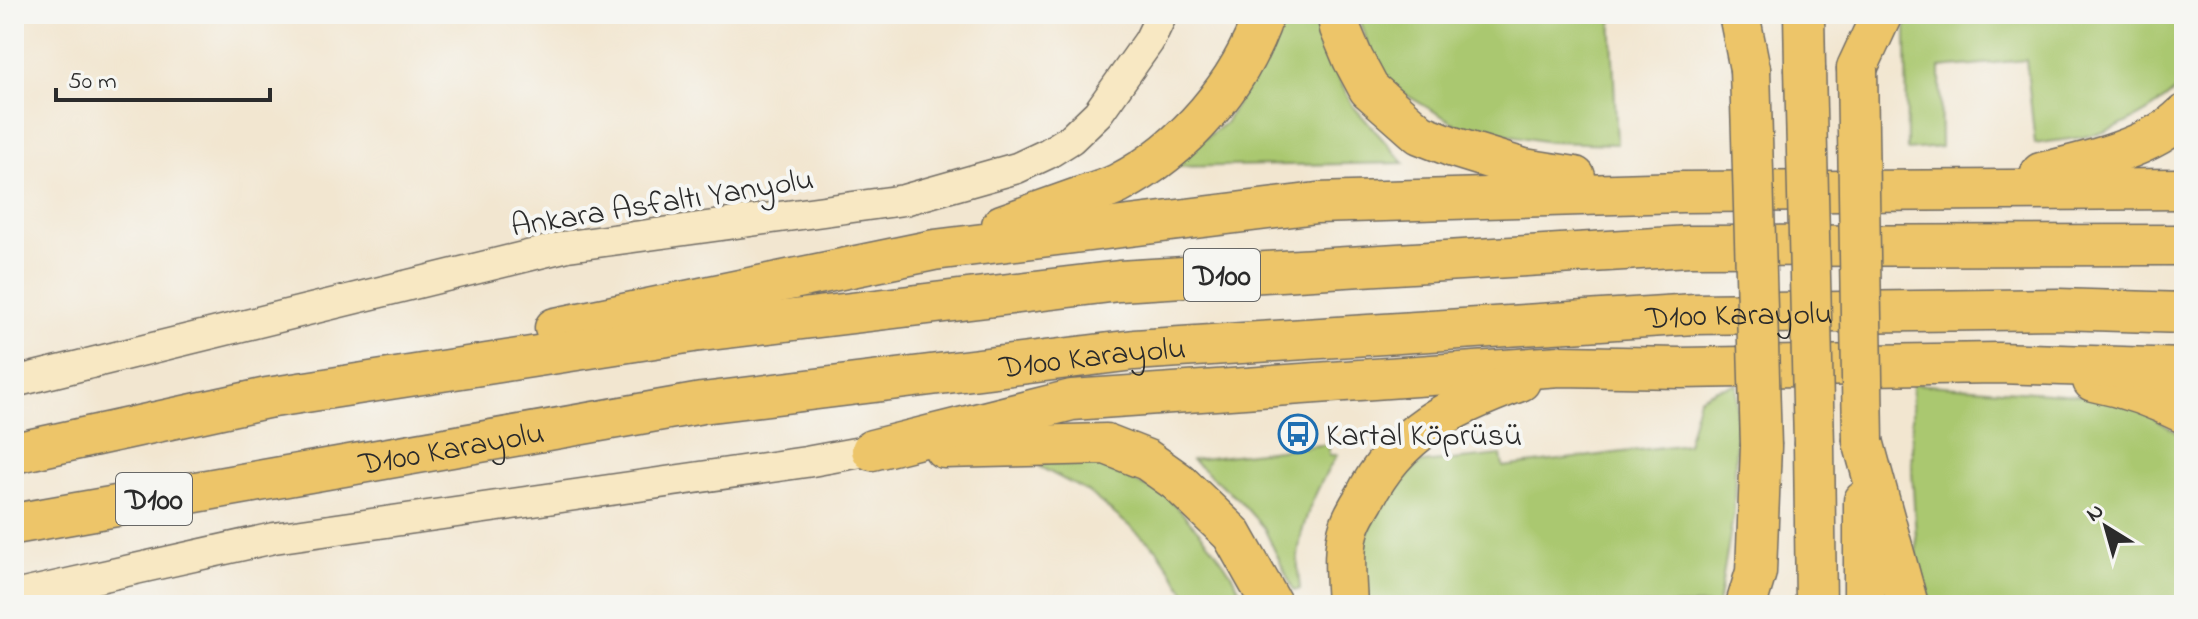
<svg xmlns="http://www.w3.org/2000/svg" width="2198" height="619" viewBox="0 0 2198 619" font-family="'Indie Flower',sans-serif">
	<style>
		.green { fill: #aac86f; stroke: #6a7a4d; stroke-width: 2 }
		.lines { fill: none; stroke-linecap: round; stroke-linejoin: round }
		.secondary-casing { stroke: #716c65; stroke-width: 33 }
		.highway-casing { stroke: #716c65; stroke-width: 43 }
		.secondary { stroke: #f8e8c3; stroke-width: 30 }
		.highway { stroke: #edc569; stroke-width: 40 }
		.highway-bridge-casing { stroke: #716c65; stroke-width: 43; stroke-linecap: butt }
		.highway-bridge { stroke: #edc569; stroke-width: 40 }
		.labels { text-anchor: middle; stroke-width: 8; stroke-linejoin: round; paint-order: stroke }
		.shield { fill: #f6f6f2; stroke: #686867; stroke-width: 2 }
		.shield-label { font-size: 30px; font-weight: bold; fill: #2b2b2b }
		.street-label { font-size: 32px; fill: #2b2b2b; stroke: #f6f6f2 }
		.poi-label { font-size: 32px; fill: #2b2b2b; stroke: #f6f6f2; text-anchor: start }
	</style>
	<rect width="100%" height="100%" fill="#f6f6f2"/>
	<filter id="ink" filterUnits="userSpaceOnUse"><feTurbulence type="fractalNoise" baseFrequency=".0125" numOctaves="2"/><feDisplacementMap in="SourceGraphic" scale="16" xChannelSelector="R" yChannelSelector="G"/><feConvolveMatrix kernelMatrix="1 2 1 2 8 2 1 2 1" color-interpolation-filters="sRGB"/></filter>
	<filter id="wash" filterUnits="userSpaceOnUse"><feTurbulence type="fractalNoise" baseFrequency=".006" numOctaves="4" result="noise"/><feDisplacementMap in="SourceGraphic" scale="32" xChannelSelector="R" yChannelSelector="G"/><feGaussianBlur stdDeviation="1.8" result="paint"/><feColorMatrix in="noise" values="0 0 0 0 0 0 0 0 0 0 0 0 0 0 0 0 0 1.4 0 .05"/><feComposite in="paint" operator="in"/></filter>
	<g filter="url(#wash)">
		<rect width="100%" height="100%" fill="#f2e6d0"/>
		<path class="green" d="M1280,14H1316L1327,57L1353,106L1404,163L1168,167L1225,123L1268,52Z
			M1358,14H1611L1617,144L1549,142L1459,126L1393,87L1371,54Z
			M1908,14H2184V82C2162,105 2134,121 2104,132C2083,139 2057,140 2035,144L2026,60L1940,68L1941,147L1907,150L1906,28Z
			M1737,384L1734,511L1718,605H1359L1362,543L1383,501L1400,477L1422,463L1501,455L1503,467L1687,444L1699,398L1717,389Z
			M1912,384L2094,396L2137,408L2184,437V605H1932L1918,570L1912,472Z
			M1329,444V455H1337C1318,485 1301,521 1298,557C1297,567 1299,579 1300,589L1294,591L1264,528L1238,499L1192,460Z
			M1045,459L1087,461L1151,489L1157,486C1193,525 1226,555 1247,605H1194L1157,549L1088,492L1040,467Z"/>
	</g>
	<g filter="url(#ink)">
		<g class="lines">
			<defs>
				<path id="secondary" d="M14,382L568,246L904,200L1017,168L1047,154L1071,139L1098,113L1149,41L1162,14
					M14,596L274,538L806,462L872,450"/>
				<g id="highway">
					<path d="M1337,14L1340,28L1353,59L1369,89L1420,134L1453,147L1524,169L1575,177"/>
					<path d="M1739,14L1750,69"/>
					<path d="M1804,14L1805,68"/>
					<path d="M1857,68L1882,14"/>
					<path d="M2041,173C2084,163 2152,148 2184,115"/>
					<path d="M1002,225C1028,216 1053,207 1078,198C1091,194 1106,190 1118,184C1185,149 1240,85 1264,14"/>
					<path d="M555,328L934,250L1317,203L1682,192L2184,189"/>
					<path d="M2093,381C2124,387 2155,398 2184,413"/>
					<path d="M1863,441L1908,605"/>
					<path d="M1814,445L1816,605"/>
					<path d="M944,448L1106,444L1147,460L1178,482L1232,534L1272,605"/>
					<path d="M872,450L1072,400L1560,366L1681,368L1998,363L2184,369"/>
					<path d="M14,453L267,398L693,332L1119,281L1689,246L2184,245"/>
					<path d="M1864,501V605"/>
					<path id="s1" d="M14,524L702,403L1134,350L1695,314L2059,309L2184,313"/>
					<path d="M1347,605C1346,580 1342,550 1350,526C1353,517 1359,507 1364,499C1398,431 1452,406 1520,381"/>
					<path d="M1746,605L1756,572L1761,446"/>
				</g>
			</defs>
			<use href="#secondary" class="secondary-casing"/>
			<use href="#highway" class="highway-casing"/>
			<use href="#secondary" class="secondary"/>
			<use href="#highway" class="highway"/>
			<defs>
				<path id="highway-bridge" d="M1805,68L1814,445
					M1857,68L1863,441
					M1750,69L1761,446"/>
			</defs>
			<use href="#highway-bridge" class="highway-bridge-casing"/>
			<use href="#highway-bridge" class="highway-bridge"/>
		</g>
	</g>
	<defs>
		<symbol id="bus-ring" viewBox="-11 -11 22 22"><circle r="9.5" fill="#f6f6f2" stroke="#1f6fb2" stroke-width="1.5"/><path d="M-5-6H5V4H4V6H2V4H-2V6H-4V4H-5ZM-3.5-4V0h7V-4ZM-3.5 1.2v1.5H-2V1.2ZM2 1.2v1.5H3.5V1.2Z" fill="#1f6fb2"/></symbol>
	</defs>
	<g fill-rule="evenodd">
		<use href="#bus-ring" x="1276" y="412" width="44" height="44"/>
	</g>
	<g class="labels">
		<g class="shield">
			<rect x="1184" y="249" width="76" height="52" rx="6"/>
			<rect x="116" y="473" width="76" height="52" rx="6"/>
		</g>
		<g class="shield-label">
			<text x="1222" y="285">D100</text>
			<text x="154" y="509">D100</text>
		</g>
		<g class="street-label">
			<text transform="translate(662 201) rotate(-9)" y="11">Ankara Asfaltı Yanyolu</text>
			<text dy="11" stroke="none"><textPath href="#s1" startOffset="1740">D100 Karayolu</textPath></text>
			<text dy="11" stroke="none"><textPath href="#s1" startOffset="1092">D100 Karayolu</textPath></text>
			<text dy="11" stroke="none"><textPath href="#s1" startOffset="444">D100 Karayolu</textPath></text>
		</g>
		<g class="poi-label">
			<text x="1326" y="445">Kartal Köprüsü</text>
		</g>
	</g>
	<rect width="2198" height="619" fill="none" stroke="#f6f6f2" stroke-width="48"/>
	<g transform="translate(2106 527) rotate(323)" stroke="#f6f6f2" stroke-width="6" paint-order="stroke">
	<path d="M0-6L14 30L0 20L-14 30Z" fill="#2b2b2b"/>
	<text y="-12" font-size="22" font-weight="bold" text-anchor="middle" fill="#2b2b2b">N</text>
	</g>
	<path d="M56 88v12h214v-12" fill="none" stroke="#2b2b2b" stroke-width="4"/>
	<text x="68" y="88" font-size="24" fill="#2b2b2b" stroke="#f6f6f2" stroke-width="6" paint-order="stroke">50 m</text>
</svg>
